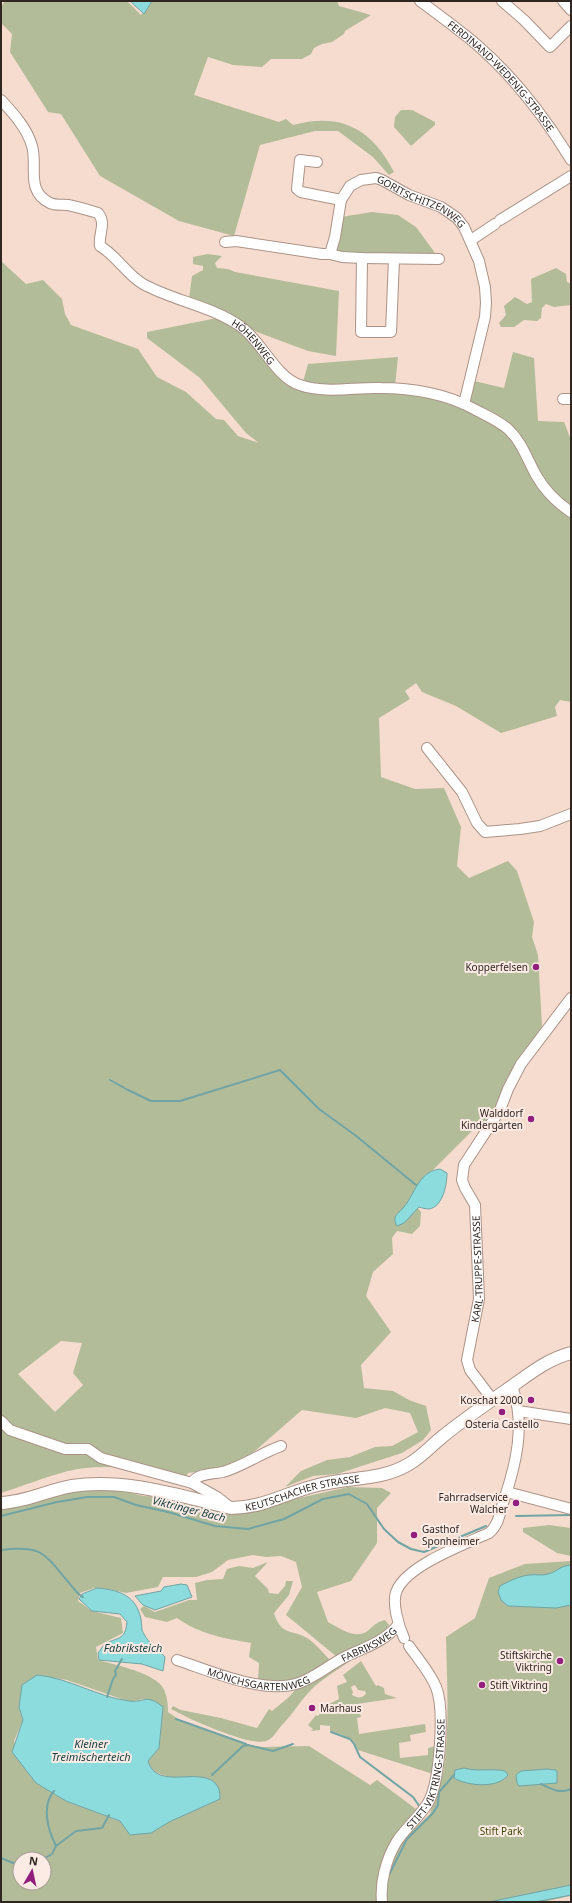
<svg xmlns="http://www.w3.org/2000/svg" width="572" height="1903" viewBox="0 0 572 1903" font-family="'Noto Sans',sans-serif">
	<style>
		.green { fill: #b3bc99; fill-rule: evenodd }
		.water { fill: #8cdbdd; stroke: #70a4a5 }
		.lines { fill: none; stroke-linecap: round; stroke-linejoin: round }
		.stream { stroke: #70a4a5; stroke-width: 2 }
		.minor-casing { stroke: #ab9387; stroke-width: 12 }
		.major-casing { stroke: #ab9387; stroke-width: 14 }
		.minor { stroke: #fff; stroke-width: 10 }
		.major { stroke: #fff; stroke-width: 12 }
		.poi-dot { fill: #921f7d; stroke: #fbebe4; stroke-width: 1.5 }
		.labels { text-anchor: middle; stroke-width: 4; stroke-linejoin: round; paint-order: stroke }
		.street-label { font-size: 10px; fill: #2f2521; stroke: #fbebe4 }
		.poi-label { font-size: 10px; fill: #2f2521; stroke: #fbebe4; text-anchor: end }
		.park-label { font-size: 10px; fill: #3d4906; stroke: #fbebe4 }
		.water-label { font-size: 11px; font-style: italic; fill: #173d3f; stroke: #fbebe4 }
	</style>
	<rect width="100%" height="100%" fill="#f6dccf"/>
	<path class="green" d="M5,1H127L141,15L151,1H337L339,6L371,15L345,31L344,34L332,42L322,44L314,48L311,54L302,59H271L262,67L233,65L208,57L194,95L279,122L286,119L293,125C341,112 372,129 394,172L389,175L373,157L338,131H315L260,145L234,236L179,221L100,176L61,114L48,112L10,52L12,34L1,23V7Z
		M401,110H412L435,122V125L411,146L394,127L395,117Z
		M372,212L398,215L416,227L438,257L337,252L335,250L341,217Z
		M208,254L222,256L215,263L217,268L228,269L235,272L339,291L336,356L308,351L257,332L230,316L189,299L192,276L203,270V266L193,264V257Z
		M1,261L26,284L43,280L62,299L65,314L71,325L138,349L157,377L186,392L216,419L224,420L238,436L259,443L246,433L200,378L147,338V332L217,318L245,335L290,385L383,391L438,398L465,408L506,433L571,516V702L560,700L555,707L557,716L501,733L456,706L422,692L416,683L405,691L410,699L379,718L381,777L415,789L444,788L461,827L457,866L469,878L508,861L517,871L534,922L532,937L538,955L542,1026L520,1059L490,1122L475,1128L433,1170L425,1175L412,1201L421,1212L420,1226L412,1234L397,1231L392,1238L393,1254L373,1272L366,1296L391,1332L361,1365L364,1388L393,1391L409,1400L426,1406L431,1430L423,1440L402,1453L337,1474L313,1476L285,1487L301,1471L327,1460L350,1457L375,1447L392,1446L418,1432L410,1413L385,1408L356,1418L302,1410L248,1457L221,1469L188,1473L185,1480C150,1469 104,1462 68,1471C45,1477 23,1486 1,1493ZM61,1341L82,1343L73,1373L83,1385L55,1412L18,1374Z
		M556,268L566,274L567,282L571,284V305L554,307L546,304L542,308L541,318L537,321L524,320L514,327H501L499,323L506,315L504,306L515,297L527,304L532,302L531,279Z
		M513,352L534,358L538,421L564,422L571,440V509L548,489L522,442L472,404L470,399L474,381L504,388Z
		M398,357L395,386L318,387L303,382L308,364Z
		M348,1487L382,1488L391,1493L377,1508V1543L351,1581L317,1592L328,1622C338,1627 352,1638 364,1633C373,1629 371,1624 385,1620L389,1625C382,1639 351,1650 337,1657L286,1615L302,1587L296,1562L281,1556L266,1557L253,1555L228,1560L212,1572L196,1577H163L158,1587L126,1593L108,1589L94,1588L80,1593L78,1601L92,1611L121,1618L123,1633L96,1647L98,1660C116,1665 145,1671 159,1683C167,1690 168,1703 168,1712L183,1722L248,1745L262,1747L309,1746L370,1785L377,1780L416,1809L395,1837L378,1902H1V1507L73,1490L107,1488L144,1496L163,1497L231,1513ZM37,1675L67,1680L130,1702L144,1699L163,1707L159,1748L148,1761L150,1767L155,1772L169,1777L180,1778L220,1799L169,1822L151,1833L66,1801L36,1783L19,1761L14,1741L23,1720L19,1707ZM20,1859H44V1883H20Z
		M549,1525L571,1528V1556L557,1553L523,1532V1528Z
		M571,1561V1896L543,1902H386L385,1883L392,1860L404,1839L430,1814L440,1774H443C450,1729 447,1683 446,1637L475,1618L489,1578L525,1564Z
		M268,1562L255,1576L268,1589L269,1593L278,1594L285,1586L286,1581H293L289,1595L274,1613C281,1636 291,1629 307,1638C315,1643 323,1653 330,1660L300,1678L280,1683L258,1680L259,1663L249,1657L251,1643C224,1638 201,1635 177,1618L167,1622L145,1617L140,1609L144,1606L155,1612L189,1600H197L195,1583L207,1580L223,1579L227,1569L239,1566L253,1568Z
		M354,1658C341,1668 321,1679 310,1691C300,1701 293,1714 283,1724C277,1730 274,1738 266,1741C250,1747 187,1718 171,1709L173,1706L181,1710L221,1718L257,1728L269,1709L272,1711L288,1698L297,1688Z
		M361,1661L376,1686L378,1685L384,1688L385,1694L397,1698L357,1704L361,1717L357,1718L359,1734L425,1724L426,1732L410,1735L411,1741L399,1743L400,1758L428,1755V1748L436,1746L433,1774L358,1750C353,1738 342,1734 330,1731V1726L320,1725V1730L311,1731L313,1729L308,1725L316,1715L318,1716L327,1705L339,1699L337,1686L347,1682L343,1675ZM355,1685L358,1690L365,1691L366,1694C361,1699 358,1698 352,1695L353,1692L351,1687Z"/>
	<path class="water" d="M130,1H152L144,14Z
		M440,1169L447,1173C447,1184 443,1207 429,1209C426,1209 422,1208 419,1207L404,1223L397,1226L395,1222V1217C398,1212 403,1209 407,1203C416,1189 421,1171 440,1169Z
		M571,1565V1605L556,1608L508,1606L501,1600L498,1592L500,1586C509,1581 520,1576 529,1575C536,1574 542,1576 548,1574C557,1572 559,1566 571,1565Z
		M181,1584L187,1585L192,1597L155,1610L143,1605L135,1596L161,1591L164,1587Z
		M97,1588C119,1590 136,1595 141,1619C142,1625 141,1630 144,1634C149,1644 158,1649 165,1657L163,1671L142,1664L99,1660L98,1653C100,1651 102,1647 104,1645C117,1636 125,1642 127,1622L120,1614L92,1611L79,1599L82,1594Z
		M37,1675C70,1678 97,1697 129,1701C145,1703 146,1693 163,1707L159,1748L148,1761C157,1793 205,1763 218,1787C220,1790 220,1796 220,1799L169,1822L151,1833L130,1835L120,1821L66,1801L36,1783L12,1752L23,1720L19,1707L22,1685Z
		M464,1768C478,1772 491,1768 505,1771L508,1775C498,1789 467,1786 454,1778L455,1770Z
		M547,1769L556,1770L557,1772V1783L519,1786L517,1783L516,1775L521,1771Z
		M571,1885V1895L535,1902H489Z"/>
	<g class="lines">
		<path class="stream" d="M110,1080L128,1090L151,1101H180L280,1070L319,1109L355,1135L416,1185
			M1,1516L57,1502L87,1497H114L136,1505L168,1512L215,1526L248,1529L284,1519L323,1499L349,1494L367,1504L384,1529L398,1542L411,1549L424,1552L486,1526
			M516,1516L571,1515
			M1,1550C44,1545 44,1554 70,1584C74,1589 78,1595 83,1597
			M107,1697L113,1679L116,1675L115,1671L122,1659
			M176,1719L246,1744
			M331,1732L350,1739L354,1744L360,1757L413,1797L420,1807
			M212,1775L243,1746L248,1745L273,1751L293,1744
			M541,1784C551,1789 560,1794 571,1789
			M54,1791C41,1806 48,1830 56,1846
			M1,1858L13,1863L20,1862
			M43,1859L52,1854L56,1846L76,1831L102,1828L109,1815
			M389,1875L407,1839L433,1813L438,1805L439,1792L454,1775"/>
		<defs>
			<g id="minor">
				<path id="s1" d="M420,1C439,15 458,29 476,44C514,77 545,117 571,160"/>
				<path d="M502,1L524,20L550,47L571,26"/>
				<path d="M563,1L571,10"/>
				<path id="s2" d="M1,100C13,113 27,128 32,146C38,166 25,191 50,203C56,206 62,204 68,205C78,207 88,210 98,213C107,224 98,234 100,246C117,256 127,275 143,284C174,301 211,306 240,326C262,341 275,377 300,385C326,394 354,387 381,388C412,388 447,394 474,409C485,415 499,421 508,429C522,442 527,459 536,475C545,491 556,502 571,512"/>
				<path d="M317,162L300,160L297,189L301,192L341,200"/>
				<path d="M500,220L571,176"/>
				<path d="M471,240L495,224"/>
				<path id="s3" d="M225,242L236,241L322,254H330L335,237L341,200L350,186L361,180L376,178L382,180L409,195L441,207L457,218L464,227L479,261L485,287L486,303L485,317L464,404"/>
				<path d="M330,254L342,257L362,258L439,259"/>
				<path d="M362,258L361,332H391L394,259"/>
				<path d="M563,399H571"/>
				<path d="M427,748L462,792L477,823L485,832L520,829L540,826L571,814"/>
				<path id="s4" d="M492,1399L470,1370L467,1360L479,1299L475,1205L465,1188L462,1180L464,1165L500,1110L508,1089L521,1064L571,998"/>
				<path d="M518,1411L571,1419"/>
				<path d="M1,1421L10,1430L65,1449H88L101,1458L192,1483"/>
				<path d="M507,1492L571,1509"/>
				<path d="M231,1508L217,1497L192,1483C197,1473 214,1474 223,1472C244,1466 261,1453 281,1446"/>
				<path d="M404,1638C399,1627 391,1602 397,1590C408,1565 465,1544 489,1533C498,1526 500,1513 503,1503C516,1465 526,1425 512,1386"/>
				<path id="s5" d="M177,1660C211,1671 264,1695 299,1683C316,1677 330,1664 347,1656C366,1647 384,1642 398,1625"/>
				<path id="s6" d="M382,1902C380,1882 386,1859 397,1841C406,1828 419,1817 428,1803C440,1782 445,1709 436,1687C430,1672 418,1659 409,1646"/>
			</g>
			<g id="major">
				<path id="s7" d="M1,1503C26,1502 48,1490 72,1486C125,1478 180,1496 231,1508C264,1508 287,1492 318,1485C348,1477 381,1481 409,1464C421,1457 431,1446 442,1437C463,1420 486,1404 508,1389C528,1375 547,1359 571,1353"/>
			</g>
		</defs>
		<use href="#minor" class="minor-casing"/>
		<use href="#major" class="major-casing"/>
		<use href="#minor" class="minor"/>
		<use href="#major" class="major"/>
	</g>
	<g class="poi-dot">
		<circle cx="536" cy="967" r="4"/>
		<circle cx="531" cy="1119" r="4"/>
		<circle cx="531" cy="1400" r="4"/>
		<circle cx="502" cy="1412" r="4"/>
		<circle cx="516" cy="1503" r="4"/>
		<circle cx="414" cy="1535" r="4"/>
		<circle cx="560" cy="1661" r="4"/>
		<circle cx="482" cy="1685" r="4"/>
		<circle cx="312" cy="1708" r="4"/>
	</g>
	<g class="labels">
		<g class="street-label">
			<text dy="4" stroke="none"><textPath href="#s1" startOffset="111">FERDINAND-WEDENIG-STRASSE</textPath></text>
			<text dy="4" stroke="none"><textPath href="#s3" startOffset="257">GORITSCHITZENWEG</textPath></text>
			<text dy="4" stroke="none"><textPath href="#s2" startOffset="387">HÖHENWEG</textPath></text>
			<text dy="4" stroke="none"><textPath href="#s4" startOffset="139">KARL-TRUPPE-STRASSE</textPath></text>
			<text dy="4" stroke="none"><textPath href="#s7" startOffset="308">KEUTSCHACHER STRASSE</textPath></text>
			<text dy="4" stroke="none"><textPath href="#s5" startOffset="206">FABRIKSWEG</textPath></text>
			<text dy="4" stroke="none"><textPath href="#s5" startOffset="85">MÖNCHSGARTENWEG</textPath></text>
			<text dy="4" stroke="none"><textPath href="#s6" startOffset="140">STIFT-VIKTRING-STRASSE</textPath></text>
		</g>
		<g class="poi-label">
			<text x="528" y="971">Kopperfelsen</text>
			<text x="523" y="1117">Walddorf<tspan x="523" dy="12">Kindergarten</tspan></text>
			<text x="523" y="1404">Koschat 2000</text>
			<text x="502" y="1428" text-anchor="middle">Osteria Castello</text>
			<text x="508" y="1501">Fahrradservice<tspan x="508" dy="12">Walcher</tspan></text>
			<text x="422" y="1533" text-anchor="start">Gasthof<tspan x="422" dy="12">Sponheimer</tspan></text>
			<text x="552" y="1659">Stiftskirche<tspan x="552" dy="12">Viktring</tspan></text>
			<text x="490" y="1689" text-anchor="start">Stift Viktring</text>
			<text x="320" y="1712" text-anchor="start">Marhaus</text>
		</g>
		<g class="park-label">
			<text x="501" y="1835">Stift Park</text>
		</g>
		<g class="water-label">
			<text transform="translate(189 1509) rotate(14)" y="4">Viktringer Bach</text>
			<text x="133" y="1652">Fabriksteich</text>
			<text x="91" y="1748">Kleiner<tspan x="91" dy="13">Treimischerteich</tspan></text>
		</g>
	</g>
	<rect width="572" height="1903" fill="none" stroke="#2f2521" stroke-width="4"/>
	<g transform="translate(32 1871) rotate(9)"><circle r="19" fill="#fbebe4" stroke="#a99c96"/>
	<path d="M0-3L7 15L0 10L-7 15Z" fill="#921f7d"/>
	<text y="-6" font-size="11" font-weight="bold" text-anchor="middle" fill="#2f2521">N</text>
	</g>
</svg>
